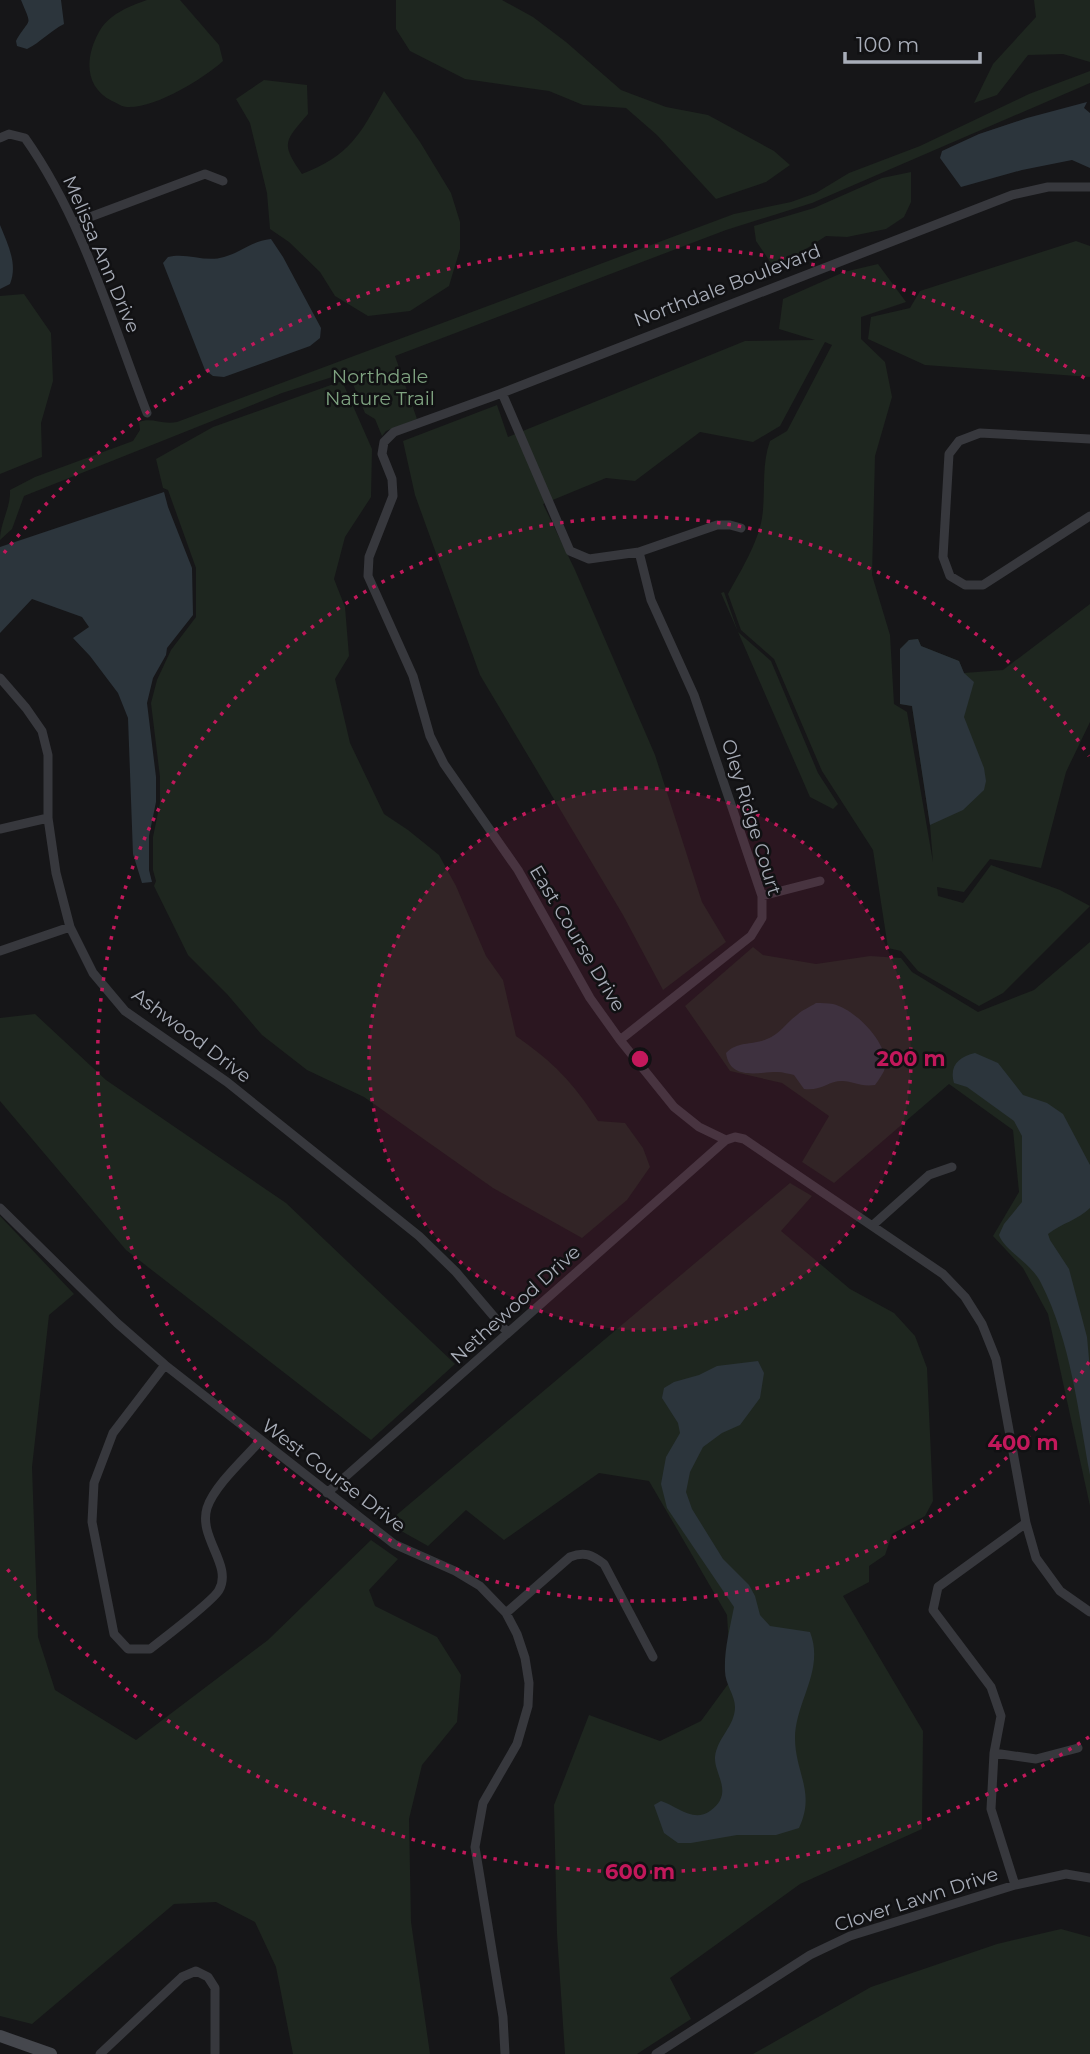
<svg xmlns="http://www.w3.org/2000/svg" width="1090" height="2054" viewBox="0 0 1090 2054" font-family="Montserrat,sans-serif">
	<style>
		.green { fill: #1e261f }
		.water { fill: #2c353c }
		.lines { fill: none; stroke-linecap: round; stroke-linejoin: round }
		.street { stroke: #37383d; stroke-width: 9 }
		.secondary { stroke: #45474d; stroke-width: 12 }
		.ring { fill: none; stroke: #c2185b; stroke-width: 3.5; stroke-dasharray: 3.5 7 }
		.labels { text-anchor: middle; stroke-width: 5; stroke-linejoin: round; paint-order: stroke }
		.street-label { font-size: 19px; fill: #a8adb8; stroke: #111113 }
		.park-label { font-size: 19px; fill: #7fa381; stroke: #111113 }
		.centre { fill: #c2185b; stroke: #111113; stroke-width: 3.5 }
		.ring-label { font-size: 21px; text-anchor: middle; font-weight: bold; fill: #c2185b; stroke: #111113; stroke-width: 5; stroke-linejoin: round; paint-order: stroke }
	</style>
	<rect width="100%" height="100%" fill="#161618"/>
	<path class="green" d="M147,0H180L219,45L223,61C203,79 154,109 127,107C122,107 117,103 112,101C84,87 85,57 99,32C108,15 129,6 147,0Z
		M396,0H502L533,17L566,42L621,90L666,107L708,115L774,151L790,165L766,182L716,199L657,135L626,108L583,105L549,91L465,79L410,51L396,29Z
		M1034,0H1090V62L1063,54L1028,55L997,95L974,103L993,64L1036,17Z
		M1090,71V83L812,203L726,230L395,356L417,419L386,431L382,436L375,419L365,413L348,372L282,393L24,496L12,529L0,540C0,523 11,507 10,490L35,477L133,441L140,430L139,422C152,417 161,425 177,422L734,214L791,202L816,193L849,173L920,146L1029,94Z
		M264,80L307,85L308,114C285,141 280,143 302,174C349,156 361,134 384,91L420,142L451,193L460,222V249L449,286L410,311L368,316L335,296L320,272L289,242L270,229L267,193L250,123L236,99Z
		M911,172V202L904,217L886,229L847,237L826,236L775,269L756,241L754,226L814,208L882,178Z
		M1076,241L1090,246V377L925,365L868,339L871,317L910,308L920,291Z
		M878,264L906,302L861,317V339L885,362L892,397L875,456L872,575L890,635L894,704L907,712L933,862L930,825L912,706L900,704V649L909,640L918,639L921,646L959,661L964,673L1003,670L1090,604V722L1066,772L1041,868L990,859L964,892L937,887L938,896L963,903L991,865L1060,890L1090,906L1003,993L979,1006L918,971L901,951L888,948L873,850L822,771L774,659L741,630L728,594C740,572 758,543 762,518C766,492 761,466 770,441L787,431L832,345L825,342L780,426L753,442L700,432L635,481L606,478L543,504L575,570L655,755L702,902L726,942L663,990L623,915L480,675L415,495L403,441L497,405L508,437L745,341L815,340L779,329L783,299L844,272Z
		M24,294L51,333L53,381L41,423L42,457L0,474V296Z
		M342,381L372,449L371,497L345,537L334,579L345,607L349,656L335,679L350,743L384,814L408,830L439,855L456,886L486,956L503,980L516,1036C554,1063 572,1081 598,1121L625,1123L643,1148L650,1167L627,1200L582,1238L493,1188L364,1097L307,1070L262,1035L227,994L188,955L154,886L156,881L153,870V837L160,803V777L151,703L157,680L171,650L196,617V568L168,490L163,488L156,459L213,427Z
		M724,592L738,632L771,661L818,773L838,804L833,809L810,797L721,593Z
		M1090,942V1506L1048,1314L1023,1268L993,1236L1019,1192L1013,1130L949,1084L834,1183L802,1162L829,1116L782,1083L730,1071L685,1006L753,947L763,955L816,964L870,956L901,958L912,972L978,1012L1034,990Z
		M35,1014L106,1080L286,1203L455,1364L371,1440L126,1250L0,1101V1018Z
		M790,1183L812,1196L781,1231L850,1289L894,1313L915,1336L927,1368L933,1501L925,1516L892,1534L885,1555L869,1566V1582L843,1596L923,1731L922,1829L800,1884L670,1978L691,2019L637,2054H565L557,1934L554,1805L589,1715L660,1741L701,1721L731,1680L727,1615L649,1481L599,1473L504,1540L466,1510L428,1546L387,1523Z
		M0,1216L74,1294L49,1315L32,1467L38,1637L55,1690L136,1740L268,1640L371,1540L398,1559L369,1590L375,1606L437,1637L461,1675L457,1722L422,1765L409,1819L411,1922L430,2054H293L276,1967L255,1922L216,1902L174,1904L32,2024L0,2016Z
		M1061,1929L1090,1937V2054H753L871,1987L997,1944Z"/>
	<path class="water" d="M21,0H61L64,24C50,31 41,42 27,49L17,46L16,41C30,16 33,29 21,0Z
		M1087,102L1084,108L1090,113V168L1072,160L1022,170L961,187L940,158L942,151L979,134L1027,118Z
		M0,225C8,245 18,264 10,284L0,289Z
		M271,239L283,257L321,328L320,338L310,346L224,377L213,376L205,370L163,263L168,257C187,252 205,263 224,257C242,252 249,242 271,239Z
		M164,492L168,507L192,568L193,615L167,648L166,655L153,678L147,703L156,777V802L149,836V870L152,882L142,883L133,854L128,718L118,693L90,656L73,638L89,627L82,617L32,599L0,633V547Z
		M918,639L921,646L959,661L964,673L974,682L964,717L984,768L986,781L984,790L963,810L930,825L912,706L900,704V649L909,640Z
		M816,1003C821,1003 828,1003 833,1004C855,1009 893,1046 884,1071C882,1075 878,1081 875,1085C859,1087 854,1081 842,1081C828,1081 822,1091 804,1089L794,1075C789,1074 783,1072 777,1072C758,1072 730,1081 726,1053C737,1041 754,1045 767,1039C780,1034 786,1023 797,1015C802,1010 810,1007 816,1003Z
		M975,1053L998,1063L1023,1095L1047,1103L1063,1114L1090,1165V1208C1078,1220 1062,1223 1048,1234L1050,1240L1069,1269L1087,1337L1090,1370V1475C1078,1411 1071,1342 1041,1283C1032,1264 1004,1250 999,1235L1004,1224L1022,1202V1136L1014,1121L967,1087L954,1083C949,1065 959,1057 975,1053Z
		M758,1361L764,1373L760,1398L740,1425L722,1433L703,1447L690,1472L686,1492L692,1509L723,1559L749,1585L755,1596L760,1615L770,1626L810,1632C825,1670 795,1702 795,1738C795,1773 816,1792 799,1828L776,1835H737L691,1843H678L664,1833L654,1805L661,1801C677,1806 693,1823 710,1811C735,1793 714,1775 715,1757C717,1738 735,1726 735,1707C735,1695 725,1684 725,1671C724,1650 730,1628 734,1607L667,1508L661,1484L666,1457L680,1433L678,1423L662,1398L664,1388L674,1382L699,1375L717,1366Z"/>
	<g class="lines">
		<path class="street" d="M0,138L9,134L25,138C83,220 111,320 147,413
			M1090,187H1048L1012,195L502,393L394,432L384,442L382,454L392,479L393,496L369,557L368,576L413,676L430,736L444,764L518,870L590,998L620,1040L674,1107L699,1127L726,1140L735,1137L744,1139L943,1274L965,1297L982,1324L996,1359L1026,1523L1036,1558L1060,1591L1090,1612
			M74,223L205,174L223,181
			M502,393L570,551L589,559L639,552L717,525H730L741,528
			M1090,439L980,433L959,441L949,454L943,557L950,576L965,585H983L1090,516
			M0,678L26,708L42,731L48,755V818L56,873L70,927L93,973L125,1011L227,1082L419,1236L456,1272L508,1333
			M0,829L48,818
			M762,896L820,881
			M0,951L70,927
			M620,1040L751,936L762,918V896L694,695L651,600L639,552
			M0,1208L117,1323L165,1365L394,1544L455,1571L480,1586L506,1613L517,1634L525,1658L529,1683L528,1706L517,1744L483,1803L475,1847L503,2017L505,2054
			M873,1225L929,1175L952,1167
			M165,1365L113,1433L94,1483L92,1522L114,1634L128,1649H150C163,1639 214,1600 219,1590C233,1565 198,1538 207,1508C214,1486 245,1458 260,1441
			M327,1493L726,1140
			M506,1613L570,1557C585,1551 592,1555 604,1564L653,1657
			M994,1753L1036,1759L1078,1748
			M1015,1885L991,1809L994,1753L1001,1716L991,1687L933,1610L938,1587L1026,1523
			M100,2054L182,1977L196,1971L208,1977L215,1988V2054
			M656,2054L810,1955L850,1936L1015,1885L1066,1874L1090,1878"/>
		<path class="secondary" d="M0,2036L51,2054"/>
	</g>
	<circle cx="640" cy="1059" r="271" fill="#c2185b" fill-opacity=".12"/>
	<g class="ring">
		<circle cx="640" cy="1059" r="271"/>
		<path d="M1089 1362A542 542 0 1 1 1089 756"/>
		<path d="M1089 1737A813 813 0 0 1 4 1565M4 553A813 813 0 0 1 1089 381"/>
	</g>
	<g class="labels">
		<g class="street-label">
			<text transform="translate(102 254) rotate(67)" y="7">Melissa Ann Drive</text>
			<text transform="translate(727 285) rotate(-21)" y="7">Northdale Boulevard</text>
			<text transform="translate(752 817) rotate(73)" y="7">Oley Ridge Court</text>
			<text transform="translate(578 938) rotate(59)" y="7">East Course Drive</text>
			<text transform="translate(192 1035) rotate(37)" y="7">Ashwood Drive</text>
			<text transform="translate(515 1304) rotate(-42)" y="7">Nethewood Drive</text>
			<text transform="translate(334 1475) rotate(37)" y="7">West Course Drive</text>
			<text transform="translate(916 1899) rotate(-18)" y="7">Clover Lawn Drive</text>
		</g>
		<g class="park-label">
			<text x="380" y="383">Northdale<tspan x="380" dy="22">Nature Trail</tspan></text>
		</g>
	</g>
	<circle cx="640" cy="1059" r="10" class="centre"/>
	<g class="ring-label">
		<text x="911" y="1066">200 m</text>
		<text x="1023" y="1450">400 m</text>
		<text x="640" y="1879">600 m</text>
	</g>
	<path d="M845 52v10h135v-10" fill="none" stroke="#a8adb8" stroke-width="3.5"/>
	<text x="856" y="52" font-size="21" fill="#a8adb8" stroke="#111113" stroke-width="5" paint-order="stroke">100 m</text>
</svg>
